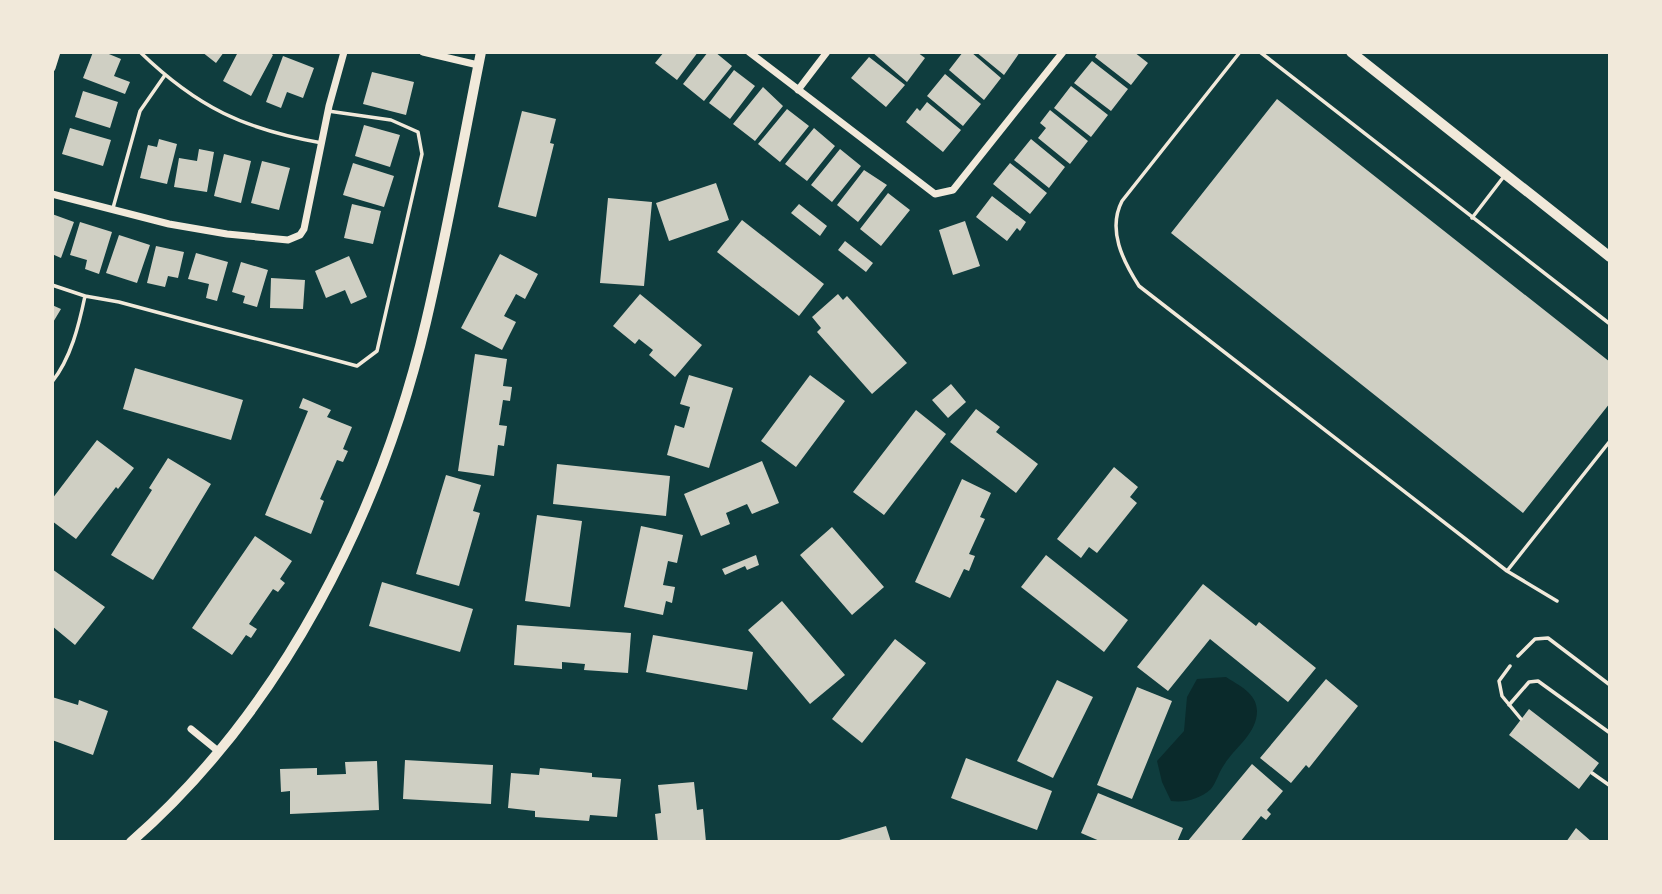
<svg xmlns="http://www.w3.org/2000/svg" width="1662" height="894" viewBox="0 0 1662 894" font-family="Manrope,sans-serif">
	<style>
		.water { fill: #0a2a2b }
		.building { fill: #cfcfc3 }
		.lines { fill: none; stroke-linecap: round; stroke-linejoin: round }
		.service { stroke: #f1e9da; stroke-width: 3.5 }
		.minor { stroke: #f1e9da; stroke-width: 7 }
		.tertiary { stroke: #f1e9da; stroke-width: 10 }
		.secondary { stroke: #f1e9da; stroke-width: 10 }
	</style>
	<rect width="100%" height="100%" fill="#0f3d3e"/>
	<path class="water" d="M1226,677C1238,685 1257,693 1257,711C1257,734 1235,747 1224,765C1219,772 1216,783 1211,789C1200,799 1185,803 1171,801L1162,782L1157,761L1184,731L1187,697L1197,679Z"/>
	<path class="building" d="M93,52H104L121,59L114,76L130,82L125,94L83,78Z
		M202,52H224L216,63Z
		M238,52H269L273,55L251,96L223,81Z
		M664,52H698L677,80L655,63Z
		M708,52H715L732,66L704,101L683,84Z
		M872,52H917L925,58L907,82Z
		M963,52H971L1001,78L984,100L949,70Z
		M976,52H1020L1004,75Z
		M1098,52H1134L1148,63L1131,85L1095,57Z
		M283,56L314,68L303,98L287,92L281,108L266,102Z
		M869,57L905,85L886,107L851,78Z
		M1092,61L1128,89L1111,111L1074,83Z
		M734,70L755,86L730,119L709,103Z
		M372,72L414,82L406,115L363,104Z
		M945,74L981,104L963,126L927,96Z
		M1071,86L1108,115L1091,137L1054,108Z
		M763,87L783,106L755,141L733,124Z
		M83,91L118,102L110,128L75,117Z
		M1277,99L1610,362V403L1523,513L1171,233Z
		M927,102L961,130L943,152L906,122L917,108L920,111Z
		M787,109L809,126L780,162L758,144Z
		M1050,110L1088,141L1070,164L1038,138L1046,128L1040,123Z
		M522,111L556,119L550,143L554,144L536,217L498,207Z
		M364,125L400,135L390,167L355,156Z
		M70,128L111,140L103,166L62,154Z
		M814,128L835,146L807,181L785,164Z
		M159,139L177,144L167,184L140,178L148,145L157,147Z
		M1031,139L1065,167L1049,188L1014,160Z
		M199,149L214,152L207,192L174,187L179,158L197,161Z
		M840,149L861,166L832,202L811,185Z
		M224,154L251,161L241,203L214,196Z
		M262,161L290,168L279,210L251,203Z
		M353,163L394,176L384,207L343,195Z
		M1010,163L1047,193L1030,214L993,184Z
		M864,170L887,185L858,222L837,205Z
		M716,183L729,220L669,241L656,203Z
		M888,193L910,210L881,246L860,229Z
		M992,196L1026,222L1020,231L1017,228L1007,241L976,217Z
		M608,198L652,202L644,286L600,283Z
		M352,204L381,211L373,244L344,238Z
		M799,204L827,226L820,236L791,213Z
		M52,214L74,222L61,258L52,254Z
		M742,220L824,284L799,316L717,252Z
		M965,221L980,266L953,275L939,230Z
		M80,222L112,232L99,274L85,269L87,260L70,255Z
		M119,235L150,245L137,283L106,273Z
		M845,241L873,263L866,272L838,250Z
		M156,246L184,252L178,278L168,276L165,287L147,283Z
		M196,253L228,262L217,301L206,298L209,284L188,279Z
		M500,254L538,274L525,299L516,294L504,316L516,322L502,350L461,328Z
		M349,256L367,297L351,304L345,290L326,298L315,271Z
		M241,262L268,270L257,307L243,303L245,296L232,292Z
		M271,278L305,280L303,309L270,308Z
		M640,294L702,345L675,377L649,355L653,350L639,339L635,344L613,326Z
		M838,294L843,300L847,296L907,363L872,394L817,332L821,328L812,317Z
		M52,305L61,309L52,324Z
		M475,354L507,359L503,386L512,387L510,401L503,400L499,425L507,426L504,446L498,445L494,476L458,471Z
		M135,368L243,400L231,440L123,409Z
		M689,375L733,388L709,468L667,455L675,425L684,428L690,407L680,404Z
		M810,375L845,401L796,467L761,441Z
		M951,384L966,402L948,418L932,400Z
		M303,398L331,410L327,417L352,427L343,449L348,451L343,462L337,460L320,499L324,501L311,534L265,515L308,411L299,408Z
		M976,409L1000,427L996,432L1038,464L1016,493L950,442Z
		M916,410L946,434L884,515L853,492Z
		M97,440L134,468L118,489L116,487L76,539L52,521V499Z
		M168,458L211,484L153,580L111,555L152,490L149,488Z
		M762,461L779,503L752,514L747,504L726,513L730,524L701,536L684,494Z
		M557,464L670,476L666,516L553,504Z
		M1114,467L1138,487L1130,497L1137,503L1097,553L1089,547L1081,558L1057,539Z
		M446,475L481,485L473,511L480,513L459,586L416,574Z
		M962,479L991,493L980,517L985,519L969,554L975,556L969,571L964,569L950,598L915,582Z
		M537,515L582,521L570,607L525,601Z
		M641,526L683,535L677,563L668,561L663,585L675,587L672,603L666,601L663,615L624,607Z
		M832,527L884,587L852,615L800,555Z
		M255,536L292,561L280,579L285,583L278,592L273,589L249,624L257,629L251,638L246,635L232,655L192,628Z
		M756,555L759,565L747,570L745,566L725,575L722,569Z
		M1046,555L1128,620L1104,652L1021,587Z
		M52,569L105,607L75,645L52,626Z
		M382,582L473,609L460,652L369,626Z
		M1203,584L1256,626L1259,622L1316,668L1288,702L1210,639L1168,691L1137,667Z
		M782,601L845,675L810,704L748,630Z
		M517,625L631,633L628,673L584,670L585,664L562,662V669L514,665Z
		M653,635L753,652L747,690L646,672Z
		M895,639L926,663L862,743L832,719Z
		M1326,679L1358,706L1309,768L1306,765L1291,783L1260,758Z
		M1057,680L1093,697L1053,778L1017,761Z
		M1137,687L1172,701L1132,799L1097,785Z
		M52,697L78,705L79,700L108,711L93,755L52,740Z
		M1529,709L1599,763L1579,789L1509,735Z
		M966,758L1052,791L1037,830L951,798Z
		M405,760L493,765L491,804L403,799Z
		M377,761L379,810L290,814V791L281,792L280,769L317,768V775L346,774L345,762Z
		M1252,764L1283,791L1267,810L1271,814L1266,820L1261,816L1240,842H1187Z
		M540,768L592,773V777L621,779L617,817L590,815L589,821L535,817V811L508,808L511,773L539,775Z
		M694,782L697,810L703,809L706,842H658L655,814L661,813L658,785Z
		M1098,793L1183,828L1177,842H1102L1081,833Z
		M886,826L891,842H836V841Z
		M1576,828L1592,842H1566Z"/>
	<g class="lines">
		<path class="service" d="M140,52C198,108 244,129 322,143
			M1240,52L1122,201C1107,230 1123,261 1139,286L1507,571L1610,441
			M1260,52L1610,324
			M113,208L140,111L165,75
			M1472,218L1505,175
			M52,285L85,296C79,325 71,358 52,382
			M85,296L119,302L357,366L377,351L422,154L418,132L391,120L328,111
			M1507,571L1557,601
			M1518,656L1535,639L1548,638L1610,685
			M1510,666L1499,681L1502,696L1521,719
			M1509,705L1529,682L1538,681L1610,733
			M1592,773L1609,785"/>
		<path class="minor" d="M423,52L478,65
			M749,52L935,194L953,190L1063,52
			M52,68L57,52
			M798,90L827,52
			M52,194L169,224L227,234L288,240L300,235L304,229L329,106L344,52
			M191,729L218,751"/>
		<path class="tertiary" d="M1351,52L1610,257"/>
		<path class="secondary" d="M131,842C281,711 381,514 426,322C447,233 463,142 481,52"/>
	</g>
	<rect width="1662" height="894" fill="none" stroke="#f1e9da" stroke-width="108"/>
</svg>
